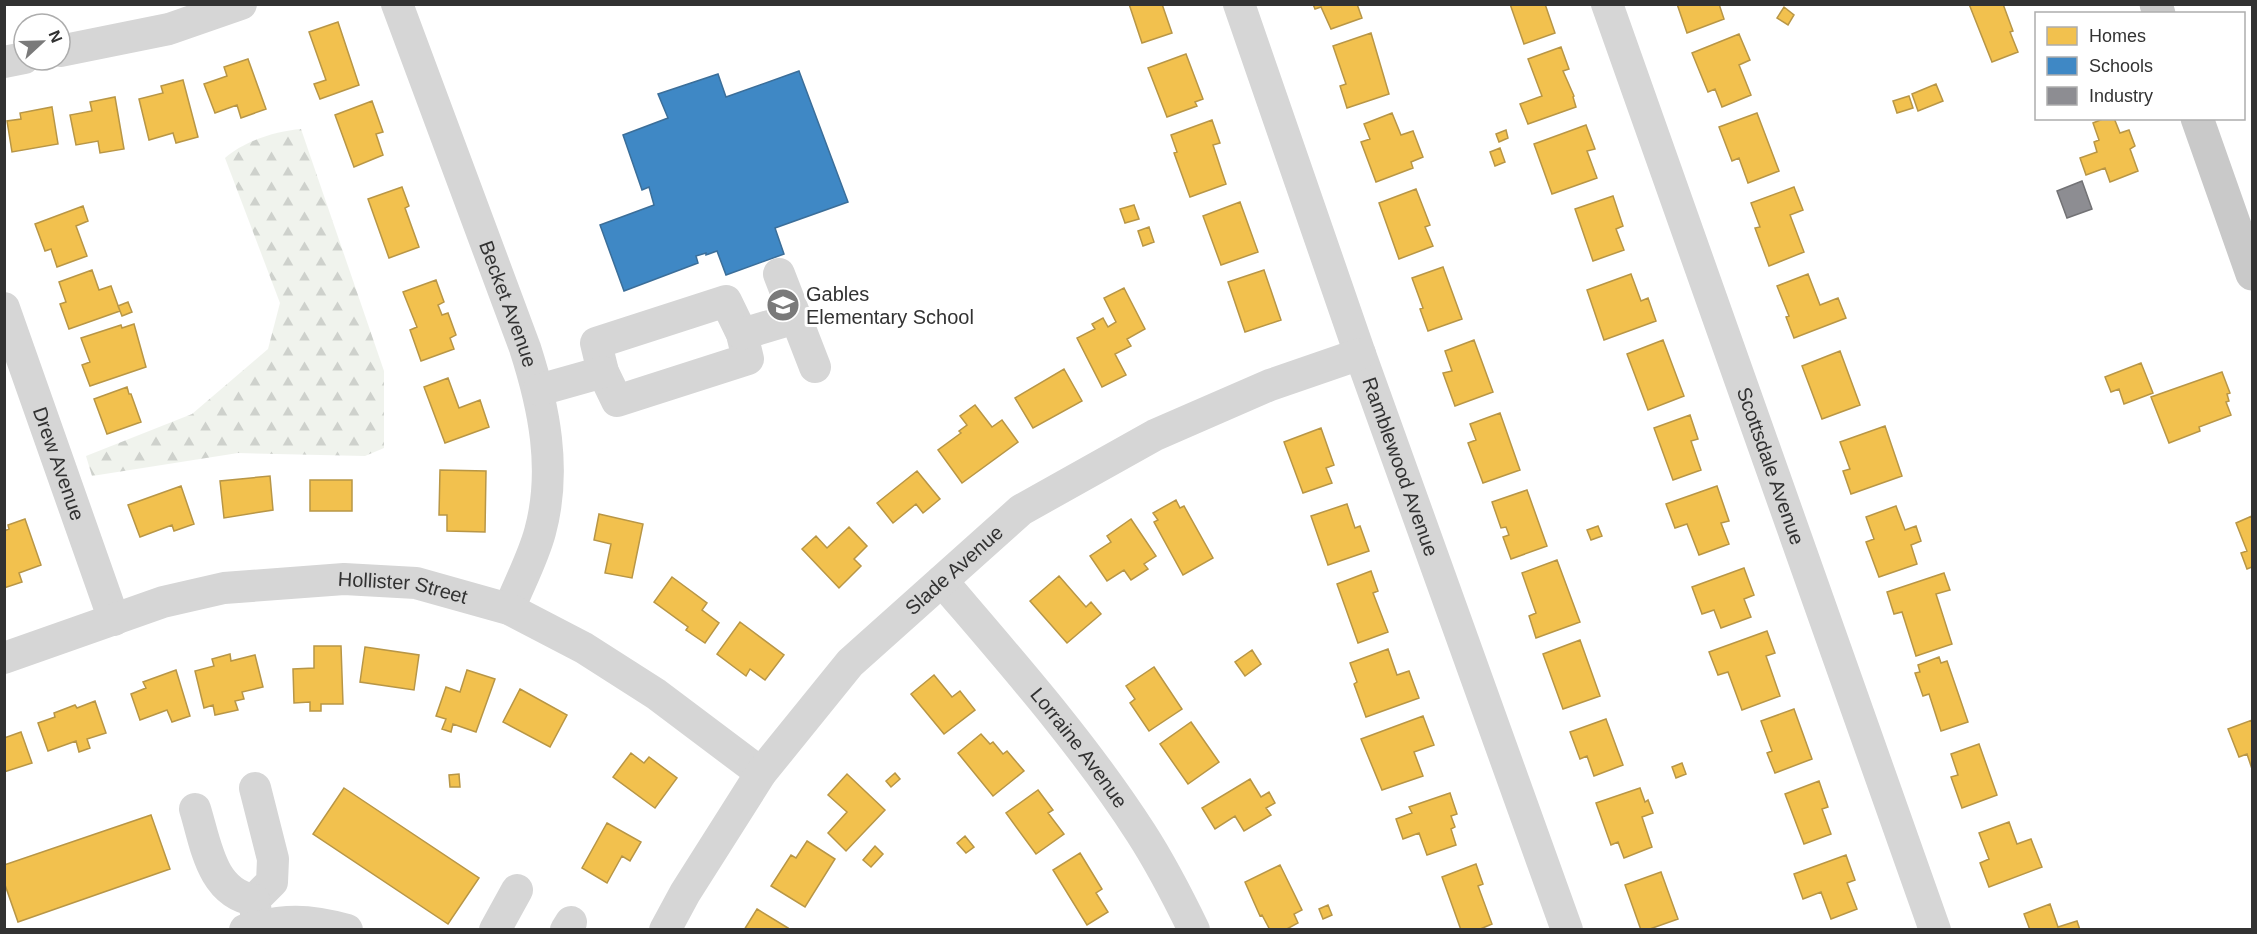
<svg xmlns="http://www.w3.org/2000/svg" width="2257" height="934" viewBox="0 0 2257 934" font-family="Arial,sans-serif">
	<style>
		.forest { fill: url(#forest-firs) }
		.homes { fill: #f2c14e; stroke: #b89646; stroke-width: 1.5 }
		.schools { fill: #3f88c5; stroke: #3b6e99; stroke-width: 1.5 }
		.industry { fill: #8d8d92; stroke: #727275; stroke-width: 1.5 }
		.lines { fill: none; stroke-linecap: round; stroke-linejoin: round }
		.minor { stroke: #d6d6d6; stroke-width: 32 }
		.major { stroke: #c9c9c9; stroke-width: 33 }
		.labels { text-anchor: middle; stroke-width: 6; stroke-linejoin: round; paint-order: stroke }
		.poi-label { font-size: 20px; fill: #323232; stroke: #fff; text-anchor: start }
		.street-label { font-size: 20px; fill: #323232; stroke: #fff }
	</style>
	<defs>
		<pattern id="forest-firs" width="22" height="20" patternUnits="userSpaceOnUse" patternTransform="scale(1.5)"><rect width="22" height="20" fill="#f0f3ed"/><path d="M5 1l3.5 6h-7zM16 11l3.5 6h-7z" fill="#ced1cc"/></pattern>
	</defs>
	<rect width="100%" height="100%" fill="#fff"/>
	<path class="forest" d="M301,129L384,371V448L365,456L238,453L92,476L86,456L192,414L268,349L280,303L225,158C244,141 276,131 301,129Z"/>
	<path class="homes" d="M1129,4H1162L1172,33L1142,43Z
		M1313,4H1357L1362,18L1331,29L1321,7L1315,9Z
		M1510,4H1545L1555,33L1524,44Z
		M1677,4H1719L1724,19L1687,33Z
		M1969,4H2003L2013,31L2010,32L2018,52L1992,62Z
		M1784,7L1794,15L1788,25L1777,18Z
		M338,22L359,85L320,99L314,84L326,80L309,32Z
		M1371,33L1389,94L1347,108L1340,86L1346,84L1333,46Z
		M1739,34L1750,60L1739,65L1751,95L1722,107L1715,89L1708,92L1692,53Z
		M1561,47L1569,69L1563,71L1574,96L1573,97L1576,107L1528,124L1520,104L1542,96L1528,59Z
		M1186,54L1203,99L1195,102L1197,106L1167,117L1148,68Z
		M248,59L266,109L241,118L237,105L215,113L204,84L227,76L224,67Z
		M183,80L198,137L176,143L173,133L149,140L139,99L163,93L161,86Z
		M1936,84L1943,101L1918,111L1912,94Z
		M1909,96L1913,108L1897,113L1893,101Z
		M115,97L124,149L100,153L98,141L76,145L70,115L92,111L90,102Z
		M372,101L383,132L376,134L383,155L354,167L335,115Z
		M52,107L58,144L12,152L7,121L21,119L20,113Z
		M1392,113L1401,135L1413,131L1423,157L1411,162L1413,168L1376,182L1361,142L1370,139L1364,124Z
		M1757,113L1779,171L1748,183L1739,158L1732,161L1719,127Z
		M2105,118H2114L2120,133L2129,130L2135,146L2130,149L2138,171L2110,182L2105,168L2086,175L2080,158L2097,152L2094,142L2099,140L2093,123Z
		M1212,120L1220,143L1213,145L1226,184L1190,197L1174,153L1177,152L1171,135Z
		M1586,125L1595,149L1587,151L1597,178L1552,194L1534,144Z
		M1506,130L1508,138L1499,142L1496,134Z
		M1500,148L1505,162L1495,166L1490,152Z
		M402,187L409,206L405,208L419,247L389,258L368,199Z
		M1794,187L1803,210L1790,215L1804,252L1769,266L1755,228L1760,227L1751,203Z
		M1416,189L1430,225L1425,227L1433,246L1399,259L1379,203Z
		M1613,196L1623,226L1616,229L1624,250L1593,261L1575,209Z
		M1240,202L1258,252L1221,265L1203,216Z
		M1134,205L1139,219L1125,223L1120,209Z
		M83,206L88,221L76,226L87,256L57,267L51,249L45,251L35,224Z
		M1149,227L1154,242L1143,246L1138,231Z
		M1443,267L1462,319L1428,331L1420,309L1423,308L1412,278Z
		M92,270L99,290L111,286L120,311L69,329L60,304L66,302L59,282Z
		M1264,270L1281,320L1245,332L1228,282Z
		M1631,274L1641,301L1648,298L1656,321L1604,340L1587,290Z
		M1808,274L1820,305L1838,298L1846,318L1794,338L1786,317L1789,316L1777,286Z
		M436,280L444,302L438,305L442,315L448,313L456,335L450,338L454,349L421,361L410,330L417,327L403,292Z
		M1124,288L1145,329L1127,339L1131,346L1115,354L1126,375L1102,387L1077,338L1095,329L1092,324L1103,318L1108,327L1116,322L1104,298Z
		M128,302L132,312L122,316L118,306Z
		M134,324L146,367L90,386L82,365L90,362L81,338L121,325L122,328Z
		M1474,340L1493,392L1455,406L1443,373L1452,371L1445,351Z
		M1663,340L1684,396L1648,410L1627,354Z
		M1840,351L1860,405L1822,419L1802,366Z
		M2141,363L2153,393L2124,404L2119,389L2111,392L2105,377Z
		M1064,369L1082,401L1033,428L1015,398Z
		M2222,372L2230,393L2227,394L2229,401L2226,402L2231,415L2199,427L2200,431L2169,443L2151,397Z
		M448,378L459,408L480,400L489,427L445,443L424,387Z
		M127,387L129,394H131L141,422L107,434L94,399Z
		M975,405L992,427L1002,420L1018,442L962,483L938,450L961,433L959,431L967,425L960,416Z
		M1500,413L1520,470L1483,483L1468,443L1476,440L1470,424Z
		M1690,415L1698,439L1691,441L1701,470L1673,480L1654,428Z
		M1885,426L1902,476L1851,494L1843,471L1850,469L1840,442Z
		M1321,428L1334,465L1326,468L1332,483L1303,493L1284,442Z
		M440,470L486,471L485,532L447,531V515H439Z
		M917,471L940,499L923,513L916,504L893,523L877,503Z
		M270,476L273,510L224,518L220,481Z
		M310,480H352V511H310Z
		M181,486L194,524L174,531L172,525L140,537L128,505Z
		M1717,486L1729,521L1721,523L1729,544L1699,555L1687,524L1675,528L1666,504Z
		M1527,490L1547,546L1511,559L1503,537L1509,535L1506,527L1501,528L1492,502Z
		M1176,500L1180,508L1184,506L1213,558L1183,575L1154,522L1158,520L1153,513Z
		M1347,504L1355,528L1360,526L1369,551L1328,565L1311,516Z
		M1896,506L1905,530L1916,526L1921,541L1911,545L1917,564L1879,577L1866,542L1874,539L1866,517Z
		M599,514L643,524L632,578L605,573L611,544L594,540Z
		M2252,516V567L2247,569L2241,553L2247,551L2236,523Z
		M25,519L41,565L19,573L22,582L4,588V531L9,529L8,525Z
		M1131,519L1156,556L1144,564L1148,569L1131,580L1124,570L1107,581L1090,556L1111,542L1107,536Z
		M1598,526L1602,536L1591,540L1587,530Z
		M849,527L867,546L854,559L861,566L839,588L802,549L816,536L827,548Z
		M1557,560L1580,622L1536,638L1529,616L1536,613L1522,573Z
		M1744,568L1754,595L1744,599L1751,617L1721,628L1714,610L1702,614L1692,587Z
		M1371,571L1378,591L1373,593L1388,632L1358,643L1337,584Z
		M1944,573L1950,590L1936,594L1952,644L1916,656L1902,612L1894,614L1887,592Z
		M1059,576L1086,607L1091,602L1101,614L1067,643L1030,601Z
		M672,577L707,603L702,610L719,623L705,643L686,630L688,627L654,602Z
		M740,622L784,655L765,680L750,669L746,676L717,654Z
		M1767,631L1775,653L1766,656L1780,696L1742,710L1728,672L1718,675L1709,652Z
		M1580,640L1600,696L1563,709L1543,654Z
		M314,646H341L343,704H321V711H310V702L294,703L293,669L314,668Z
		M365,647L419,655L414,690L360,682Z
		M1388,649L1397,675L1409,671L1419,698L1366,717L1354,684L1357,682L1350,663Z
		M1252,650L1261,664L1245,676L1235,662Z
		M230,654L231,661L255,655L263,687L242,692L244,699L235,701L238,710L215,715L213,705L204,708L195,671L214,666L212,659Z
		M1939,657L1941,663L1947,661L1968,722L1941,731L1929,694L1923,696L1915,673L1920,672L1918,665Z
		M1154,667L1182,709L1149,731L1130,703L1135,699L1126,686Z
		M176,670L190,716L172,722L167,710L140,720L131,694L146,688L143,682Z
		M467,670L495,679L476,732L453,724L451,732L442,729L446,719L436,716L446,687L460,692Z
		M934,675L952,697L960,691L975,710L944,734L911,694Z
		M520,689L567,715L550,747L503,722Z
		M95,701L106,733L87,739L90,748L79,752L76,741L48,751L38,723L55,717L54,713L75,705L77,708Z
		M1794,709L1812,759L1775,773L1767,753L1772,751L1761,721Z
		M1423,716L1434,745L1414,752L1423,776L1382,790L1361,739Z
		M1606,719L1623,765L1594,776L1587,756L1580,759L1570,732Z
		M2252,720V769L2247,754L2239,757L2228,729Z
		M1191,722L1219,762L1188,784L1160,744Z
		M21,732L32,763L4,772V738Z
		M981,734L990,744L993,742L1003,754L1007,751L1024,771L993,796L958,753Z
		M1979,744L1997,795L1962,808L1951,777L1958,775L1951,754Z
		M631,753L644,763L649,757L677,778L655,808L613,777Z
		M1682,763L1686,774L1676,778L1672,767Z
		M895,773L900,779L891,787L886,781Z
		M459,774L460,787H450L449,775Z
		M847,774L885,810L846,851L828,833L847,812L828,795Z
		M1250,779L1261,797L1269,792L1275,803L1266,808L1271,815L1244,831L1235,816L1215,829L1202,808Z
		M1819,781L1828,807L1822,809L1831,834L1804,844L1785,794Z
		M344,788L479,878L448,924L313,834Z
		M1640,788L1645,802L1648,800L1653,813L1642,817L1652,847L1624,858L1618,842L1611,845L1596,803Z
		M1038,790L1053,810L1048,813L1064,834L1036,854L1006,813Z
		M1450,793L1457,814L1451,816L1455,827L1451,829L1456,845L1427,855L1419,833L1403,839L1396,819L1412,813L1409,807Z
		M151,815L170,869L18,922L4,882V865Z
		M2009,822L2017,844L2031,839L2042,867L1989,887L1980,863L1989,859L1979,833Z
		M607,823L641,842L630,861L622,856L607,883L582,868Z
		M965,836L974,847L966,853L957,843Z
		M807,841L835,859L805,907L771,886L791,855L796,858Z
		M875,846L883,854L871,867L863,860Z
		M1080,853L1102,889L1096,893L1108,912L1087,925L1053,870Z
		M1846,855L1855,880L1847,883L1857,909L1831,919L1821,892L1803,899L1794,874Z
		M1476,864L1483,884L1478,886L1492,924L1478,930H1461L1442,877Z
		M1280,865L1302,910L1294,914L1298,923L1285,930H1270L1262,915L1260,916L1245,882Z
		M1661,872L1678,919L1647,930H1641L1625,885Z
		M2050,904L2058,927L2077,921L2080,930H2030L2024,914Z
		M1328,905L1332,915L1323,919L1319,909Z
		M757,909L788,928L786,930H744Z"/>
	<path class="schools" d="M799,71L848,202L775,228L784,254L726,275L717,251L706,255V253L696,256L698,263L624,291L600,225L654,205L649,187L642,190L623,135L668,118L658,94L718,74L726,97Z"/>
	<path class="industry" d="M2082,181L2092,209L2067,218L2057,191Z"/>
	<g class="lines">
		<g class="minor">
			<path id="s1" d="M397,4L525,348C544,407 557,470 540,532C533,558 519,584 509,609"/>
			<path id="s2" d="M1239,4L1360,354L1567,930"/>
			<path id="s3" d="M1607,4L1935,930"/>
			<path d="M60,51L169,29L241,4"/>
			<path d="M4,62L24,58"/>
			<path d="M779,274L796,318"/>
			<path d="M726,301L742,334L748,359L617,401L603,372L596,343Z"/>
			<path id="s4" d="M4,308L114,620"/>
			<path d="M742,334L796,318L815,367"/>
			<path d="M539,390L603,372"/>
			<path id="s5" d="M942,581C1012,663 1083,743 1141,833C1161,864 1178,897 1194,930"/>
			<path id="s6" d="M4,658L163,602L224,588L344,579L416,583L509,609L584,648L656,694L761,773"/>
			<path d="M255,788L273,859L272,882L254,900L258,926"/>
			<path d="M195,809C206,844 211,893 254,900"/>
			<path d="M245,930C284,919 308,919 347,930"/>
			<path d="M495,930L517,890"/>
			<path d="M566,930L571,922"/>
			<path id="s7" d="M665,930L685,893L761,773L850,663L1021,510L1155,435L1270,385L1360,354"/>
		</g>
		<path class="major" d="M2156,4L2159,14
			M2197,118L2252,274"/>
	</g>
	<defs>
		<symbol id="school-disc" viewBox="-11 -11 22 22"><circle r="9.5" fill="#7a7a7a" stroke="#fff"/><path d="M0-5L7-2L0 1L-7-2ZM-4 1L0 2.5L4 1V4Q0 6-4 4Z" fill="#fff"/></symbol>
	</defs>
	<g fill-rule="evenodd">
		<use href="#school-disc" x="764" y="286" width="38" height="38"/>
	</g>
	<g class="labels">
		<g class="poi-label">
			<text x="806" y="301">Gables<tspan x="806" dy="23">Elementary School</tspan></text>
		</g>
		<g class="street-label">
			<text dy="7" stroke="none"><textPath href="#s1" startOffset="320">Becket Avenue</textPath></text>
			<text dy="7" stroke="none"><textPath href="#s4" startOffset="165">Drew Avenue</textPath></text>
			<text dy="7" stroke="none"><textPath href="#s3" startOffset="490">Scottsdale Avenue</textPath></text>
			<text dy="7" stroke="none"><textPath href="#s2" startOffset="490">Ramblewood Avenue</textPath></text>
			<text dy="7" stroke="none"><textPath href="#s7" startOffset="465">Slade Avenue</textPath></text>
			<text dy="7" stroke="none"><textPath href="#s6" startOffset="411">Hollister Street</textPath></text>
			<text dy="7" stroke="none"><textPath href="#s5" startOffset="216">Lorraine Avenue</textPath></text>
		</g>
	</g>
	<rect width="2257" height="934" fill="none" stroke="#323232" stroke-width="12"/>
	<rect x="2035" y="12" width="210" height="108" fill="#ffffff" stroke="#adadad" stroke-width="1.5"/>
	<rect x="2047" y="27" width="30" height="18" fill="#f2c14e" stroke="#adadad" stroke-width="1.5"/>
	<text x="2089" y="42" font-size="18" fill="#323232">Homes</text>
	<rect x="2047" y="57" width="30" height="18" fill="#3f88c5" stroke="#adadad" stroke-width="1.5"/>
	<text x="2089" y="72" font-size="18" fill="#323232">Schools</text>
	<rect x="2047" y="87" width="30" height="18" fill="#8d8d92" stroke="#adadad" stroke-width="1.5"/>
	<text x="2089" y="102" font-size="18" fill="#323232">Industry</text>
	<g transform="translate(42 42) rotate(68)"><circle r="28" fill="#ffffff" stroke="#adadad" stroke-width="1.5"/>
	<path d="M0-4.5L10 22L0 15L-10 22Z" fill="#7a7a7a"/>
	<text y="-9" font-size="16" font-weight="bold" text-anchor="middle" fill="#323232">N</text>
	</g>
</svg>
